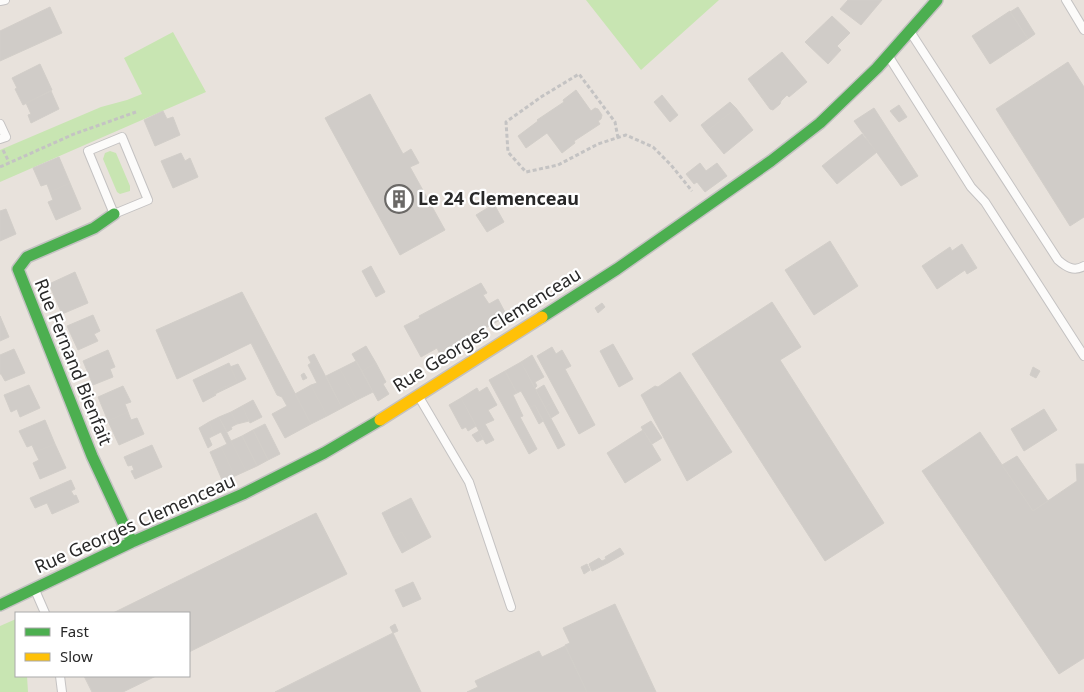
<svg xmlns="http://www.w3.org/2000/svg" width="1084" height="692" viewBox="0 0 1084 692" font-family="'Noto Sans',sans-serif">
	<style>
		.green { fill: #c8e5b2 }
		.building { fill: #d0ccc8; stroke: #d2cec9 }
		.lines { fill: none; stroke-linecap: round; stroke-linejoin: round }
		.lane-casing { stroke: #c4c2c2; stroke-width: 10 }
		.fast-casing { stroke: #c4c2c2; stroke-width: 14 }
		.slow-casing { stroke: #c4c2c2; stroke-width: 14 }
		.path { stroke: #c4c3c3; stroke-width: 3; stroke-dasharray: 4 2.5; stroke-linecap: butt }
		.lane { stroke: #fcfbfa; stroke-width: 8 }
		.fast { stroke: #4caf50; stroke-width: 11 }
		.slow { stroke: #ffc107; stroke-width: 11 }
		.labels { text-anchor: middle; stroke-width: 4.5; stroke-linejoin: round; paint-order: stroke }
		.poi-label { font-size: 18px; font-weight: bold; fill: #282828; stroke: #fff; text-anchor: start }
		.street-label { font-size: 18px; fill: #282828; stroke: #fff }
	</style>
	<rect width="100%" height="100%" fill="#e8e2dc"/>
	<path class="green" d="M586,0H719L641,70Z
		M173,32L206,92L0,182V150L101,107L127,100L142,94L124,58Z
		M110,151L116,153L130,186V191L120,194L117,192L103,159L105,153Z
		M16,619V676H27L28,692H0V626Z"/>
	<path class="building" d="M848,0H882L861,25L840,9Z
		M50,7L62,33L0,61V31Z
		M1018,7L1035,34L1028,39L1010,12Z
		M1010,11L1028,39L990,64L972,36Z
		M832,16L850,33L837,46L841,50L828,64L805,42Z
		M782,52L807,82L789,97L787,95L781,101L780,104L773,110L770,109L748,79Z
		M1068,62L1084,87V217L1070,226L996,109Z
		M40,64L52,90L23,105L15,89L17,88L12,78Z
		M576,90L591,111L595,108L598,109L602,115L601,119L598,121L600,124L574,141L575,143L562,153L547,133L526,148L518,136L538,121L537,120L564,102L563,100Z
		M51,91L59,109L31,123L28,115L31,114L26,103Z
		M370,94L403,154L411,149L419,163L410,167L445,230L400,255L325,118Z
		M662,95L678,115L670,122L654,102Z
		M730,102L736,108L706,132L701,125Z
		M899,105L907,117L899,122L890,111Z
		M736,108L753,130L724,154L706,132Z
		M874,108L918,176L901,186L854,121Z
		M163,111L167,119L173,117L180,135L155,146L144,120Z
		M862,134L877,152L837,184L822,166Z
		M181,153L185,161L190,158L198,177L173,188L161,161Z
		M59,157L70,183L50,192L47,184L41,186L33,168Z
		M700,163L706,171L717,163L727,176L705,192L697,182L694,184L686,174Z
		M70,183L81,209L56,220L48,202L53,200L50,192Z
		M494,204L504,222L487,232L476,215Z
		M6,209L16,234L0,241V211Z
		M830,241L858,286L814,315L785,270Z
		M962,244L977,268L967,274L965,270L937,289L922,266L950,247L952,251Z
		M371,266L385,292L376,297L362,271Z
		M75,272L88,303L62,314L49,284Z
		M481,283L487,293L483,295L489,304L498,299L507,316L440,354L437,348L421,357L404,326L420,318L419,316Z
		M242,292L311,424L285,438L272,414L287,406L282,397L277,395L251,343L177,379L156,330Z
		M772,302L801,347L780,360L884,523L825,561L692,354Z
		M602,303L605,307L598,313L595,308Z
		M93,315L100,331L94,334L98,341L78,350L67,326Z
		M0,316L9,337L0,341Z
		M613,344L633,379L619,387L600,351Z
		M366,346L376,363L362,371L352,354Z
		M552,347L556,354L562,350L571,366L565,369L595,425L579,434L537,356Z
		M14,349L25,373L5,381L1,374H0V355Z
		M108,350L115,367L110,369L113,377L93,385L83,361Z
		M314,354L342,408L327,416L311,385L317,383L308,365L311,363L308,357Z
		M532,355L544,377L535,382L537,386L535,388L521,362Z
		M356,361L373,392L357,400L340,369Z
		M521,362L565,445L558,449L535,405L530,407L521,391L517,393L505,371Z
		M229,363L237,381L214,392L216,395L203,402L193,380Z
		M376,363L386,382L383,384L389,394L378,401L362,371Z
		M238,364L246,379L215,394L214,392L237,381L230,367Z
		M1033,367L1040,371L1036,378L1030,375Z
		M340,369L357,400L342,408L326,376Z
		M505,371L517,393L513,395L523,416L520,417L537,449L529,454L489,380Z
		M680,372L732,452L687,481L641,395L655,386L658,387Z
		M304,373L307,378L303,380L301,375Z
		M29,385L40,408L20,417L17,409L11,412L4,395Z
		M311,385L327,416L311,424L295,394Z
		M544,385L553,402L545,407L536,390Z
		M123,386L131,402L125,404L128,412L108,421L98,397Z
		M487,387L497,405L488,410L494,420L485,424L494,440L486,444L461,398L477,388L479,392Z
		M461,398L476,426L468,431L466,427L462,429L449,405Z
		M253,400L262,417L250,423L242,406Z
		M553,402L559,413L551,418L545,407Z
		M535,405L543,421L539,424L530,407Z
		M242,406L249,421L237,424L231,412Z
		M1044,409L1057,430L1024,451L1011,429Z
		M128,412L131,420L137,418L144,434L119,445L108,421Z
		M231,412L237,424L231,427L232,429L227,432L219,417Z
		M219,417L246,471L235,476L221,447L227,444L221,432L215,435L209,422Z
		M45,420L55,444L35,452L32,445L27,447L19,431Z
		M651,421L662,438L652,444L641,427Z
		M209,422L215,435L209,438L212,445L208,448L199,428Z
		M265,424L280,454L268,460L253,430Z
		M253,430L268,460L257,466L242,436Z
		M643,430L661,460L625,483L607,453Z
		M479,431L483,439L477,442L472,435Z
		M980,432L1033,511L1077,481L1076,464H1084V658L1059,674L922,471Z
		M242,436L257,466L246,471L231,441Z
		M55,444L66,468L40,479L33,463L39,460L35,452Z
		M152,445L162,467L135,479L131,471L134,470L132,465L128,466L124,457Z
		M221,447L235,476L223,482L210,452Z
		M1017,456L1048,501L1033,511L1002,465Z
		M71,480L75,489L71,491L74,496L76,495L79,502L52,514L47,503L35,508L30,498Z
		M411,498L431,537L411,548L402,532L393,536L382,513Z
		M316,513L347,574L189,652V613H113Z
		M402,532L411,548L402,553L393,536Z
		M620,548L624,554L608,563L605,557Z
		M599,558L602,561L606,559L608,563L592,571L589,564Z
		M587,564L590,570L584,574L581,567Z
		M413,582L421,599L403,607L395,590Z
		M615,604L656,692H587L565,645L570,643L563,628Z
		M395,624L398,631L393,633L390,627Z
		M393,633L421,692H275Z
		M565,646L587,692H467L478,687L475,681L539,651L542,657Z
		M84,676H156L123,692H92Z"/>
	<g class="lines">
		<defs>
			<path id="lane" d="M1066,0L1084,30
				M0,1L5,0
				M911,33L1058,260C1066,267 1074,272 1084,266
				M889,57L971,187L985,202L1084,356
				M0,124L6,137L0,139
				M122,137L148,200L114,214L88,151Z
				M419,397L469,482L511,607
				M35,590L45,613
				M60,676L62,692"/>
			<path id="fast" d="M114,214L94,228L27,257L18,269L92,456L132,542
				M542,317L617,269L771,161L820,123L877,68L937,0
				M0,605L132,542L243,494L324,453L380,420"/>
			<path id="slow" d="M380,420L542,317"/>
		</defs>
		<use href="#lane" class="lane-casing"/>
		<use href="#fast" class="fast-casing"/>
		<use href="#slow" class="slow-casing"/>
		<path class="path" d="M618,138L615,122L579,74L541,97L506,122L508,152L526,172L558,165L598,144L626,135L653,147L671,165L692,191
			M3,150L9,162
			M0,167L74,134L136,112"/>
		<use href="#lane" class="lane"/>
		<use href="#fast" class="fast"/>
		<use href="#slow" class="slow"/>
	</g>
	<defs>
		<symbol id="building-ring" viewBox="-11 -11 22 22"><circle r="9.5" fill="#fff" stroke="#6b6967" stroke-width="1.5"/><path d="M-4-6H4V6H1V3H-1V6H-4ZM-2.5-4.3h1.7v1.8h-1.7ZM.8-4.3h1.7v1.8H.8ZM-2.5-1h1.7V.8h-1.7ZM.8-1h1.7V.8H.8Z" fill="#6b6967"/></symbol>
	</defs>
	<g fill-rule="evenodd">
		<use href="#building-ring" x="383" y="183" width="32" height="32"/>
	</g>
	<g class="labels">
		<g class="poi-label">
			<text x="418" y="205">Le 24 Clemenceau</text>
		</g>
		<g class="street-label">
			<text transform="translate(487 330) rotate(-32)" y="6">Rue Georges Clemenceau</text>
			<text transform="translate(73 362) rotate(68)" y="6">Rue Fernand Bienfait</text>
			<text transform="translate(135 524) rotate(-24)" y="6">Rue Georges Clemenceau</text>
		</g>
	</g>
	<rect x="15" y="612" width="175" height="65" fill="#ffffff" stroke="#a9a9a9"/>
	<rect x="25" y="628" width="25" height="8" fill="#4caf50" stroke="#a9a9a9"/>
	<text x="60" y="637" font-size="15" fill="#282828">Fast</text>
	<rect x="25" y="653" width="25" height="8" fill="#ffc107" stroke="#a9a9a9"/>
	<text x="60" y="662" font-size="15" fill="#282828">Slow</text>
</svg>
